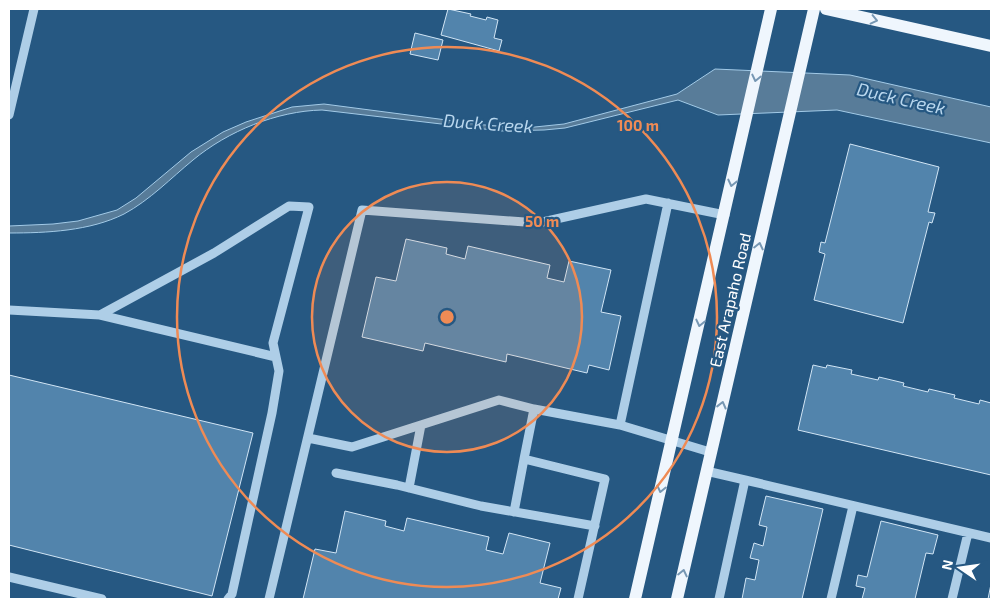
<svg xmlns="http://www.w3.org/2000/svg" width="1000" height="608" viewBox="0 0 1000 608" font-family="'Exo 2',sans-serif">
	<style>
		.water { fill: #587c99; stroke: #a2cae7 }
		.building { fill: #5284ac; stroke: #d1e5f5 }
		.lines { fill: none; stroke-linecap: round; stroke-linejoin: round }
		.minor { stroke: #aecee7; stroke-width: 9 }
		.major { stroke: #eff6fd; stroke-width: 12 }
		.oneway { stroke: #7697b3 }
		.ring { fill: none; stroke: #ef8b55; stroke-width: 2.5 }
		.labels { text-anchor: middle; stroke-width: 4.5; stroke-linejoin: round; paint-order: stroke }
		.street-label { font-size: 16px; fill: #fff; stroke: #265882 }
		.water-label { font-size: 18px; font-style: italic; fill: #b9d7ee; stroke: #265882 }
		.centre { fill: #ef8b55; stroke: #265882; stroke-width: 2.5 }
		.ring-label { font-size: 15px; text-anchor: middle; font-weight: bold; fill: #ef8b55; stroke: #265882; stroke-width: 4.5; stroke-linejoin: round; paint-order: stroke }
	</style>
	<rect width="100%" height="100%" fill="#265882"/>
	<path class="water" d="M715,69L850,75L991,107V143L837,110L718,115L678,100L565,128L544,130L501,131L322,110C277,111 228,131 193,160C171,178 150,200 124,214C90,231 47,233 9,233V226L53,224L78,221L117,210L136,198L191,152L223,132L246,122L292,107L324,104L485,125L525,128L564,124L677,94Z"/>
	<path class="building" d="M448,9L471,14L470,16L486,20L487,17L498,20L494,38L502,40L499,51L441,35Z
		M415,33L443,40L438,60L410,54Z
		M850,144L939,167L928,212L935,213L932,223L929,222L903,323L814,300L825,254L819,252L821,242L825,243Z
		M406,239L447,248L446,254L465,259L468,246L550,265L547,278L564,282L569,261L611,270L601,312L621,316L609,370L589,365L587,373L507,354L506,362L425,343L423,351L362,337L376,277L396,281Z
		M813,365L826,368L827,365L852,370L851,374L878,380L879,377L904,383L903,386L928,392L929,389L955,395L954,398L979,404L980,400L991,403V475L798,430Z
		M9,375L253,433L212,596L9,545Z
		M766,496L823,509L802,599H742L746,578L755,580L759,560L750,558L754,543L763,546L767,527L759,525Z
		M345,511L386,521L385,526L404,531L407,518L489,537L486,550L503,554L509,533L550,543L540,583L561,588L558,599H303L315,549L336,553Z
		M881,521L938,535L933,554L926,553L915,599H862L865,588L856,586L858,575L867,577Z
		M991,584V599H988Z"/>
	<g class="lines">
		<path class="minor" d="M9,115L34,9
			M9,310L100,315L214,253L289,206L309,207L273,343L279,371L272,413L232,594L228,599
			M100,315L276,357
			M620,425L668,203
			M308,438L352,447L499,400L534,409
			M706,471L745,480L719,599
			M336,473L397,485L481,506L595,526
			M745,480L991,538
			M409,488L421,425
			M514,512L524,459
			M9,577L102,599
			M269,599L362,210L538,223L646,199L725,215
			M578,599L605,479L524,459L534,409L620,425L710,452
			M831,599L853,506
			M952,599L968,533"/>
		<path class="major" d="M826,9L991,46
			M635,599L771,9
			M677,599L814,9"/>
	</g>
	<defs><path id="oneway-chevron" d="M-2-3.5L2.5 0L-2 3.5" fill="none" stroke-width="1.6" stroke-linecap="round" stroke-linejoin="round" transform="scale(1.25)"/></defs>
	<g class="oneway">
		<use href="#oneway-chevron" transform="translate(874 20) rotate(13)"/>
		<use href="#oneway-chevron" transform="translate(756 78) rotate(103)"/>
		<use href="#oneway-chevron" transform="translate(732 183) rotate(103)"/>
		<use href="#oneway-chevron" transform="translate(759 246) rotate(-77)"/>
		<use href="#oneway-chevron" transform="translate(700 323) rotate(103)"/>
		<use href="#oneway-chevron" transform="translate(722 405) rotate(-76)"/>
		<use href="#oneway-chevron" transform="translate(661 489) rotate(103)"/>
		<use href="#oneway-chevron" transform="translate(683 573) rotate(-77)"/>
	</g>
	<circle cx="447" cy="317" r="135" fill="#ef8b55" fill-opacity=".12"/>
	<g class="ring">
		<circle cx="447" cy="317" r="135"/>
		<circle cx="447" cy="317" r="270"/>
	</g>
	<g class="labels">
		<g class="street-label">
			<text transform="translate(730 300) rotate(-77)" y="6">East Arapaho Road</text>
		</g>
		<g class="water-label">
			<text transform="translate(901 99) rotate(13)" y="6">Duck Creek</text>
			<text transform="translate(488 124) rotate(4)" y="6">Duck Creek</text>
		</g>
	</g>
	<circle cx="447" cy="317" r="8" class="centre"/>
	<g class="ring-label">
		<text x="638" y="131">100 m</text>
		<text x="542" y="227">50 m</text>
	</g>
	<rect width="1000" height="608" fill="none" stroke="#ffffff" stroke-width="20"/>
	<g transform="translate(960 568) rotate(283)" stroke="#265882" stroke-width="4" paint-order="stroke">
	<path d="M0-4L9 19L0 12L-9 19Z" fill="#ffffff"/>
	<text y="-8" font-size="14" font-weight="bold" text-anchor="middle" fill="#ffffff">N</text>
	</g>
</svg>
